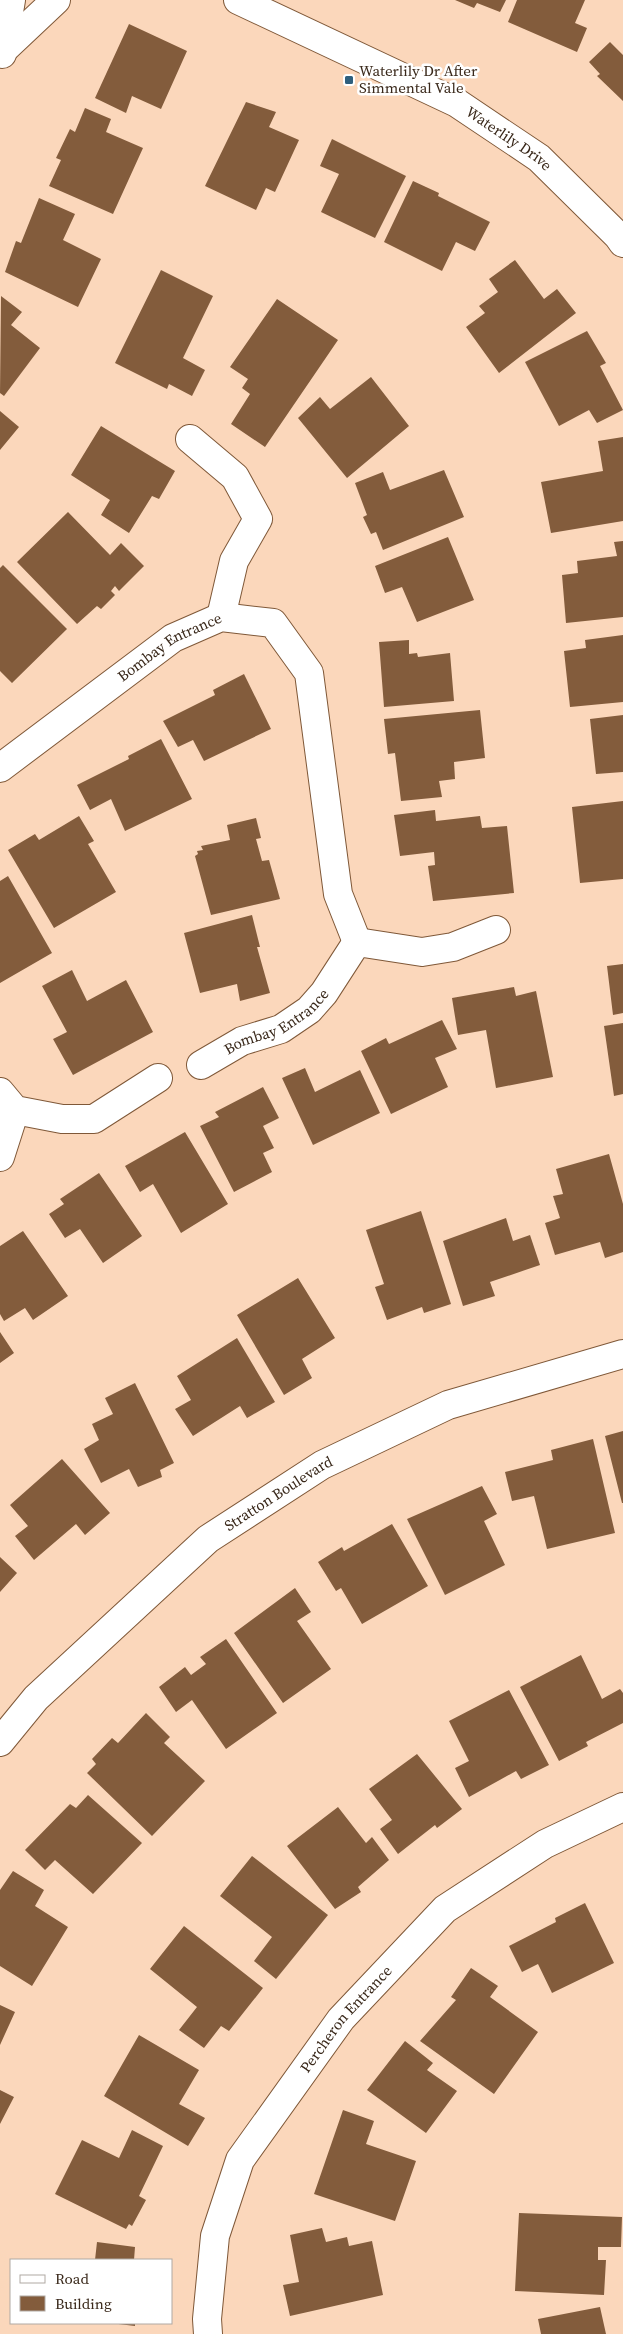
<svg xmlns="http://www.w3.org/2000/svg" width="623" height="2334" viewBox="0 0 623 2334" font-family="'Source Serif 4',serif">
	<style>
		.building { fill: #835c3c }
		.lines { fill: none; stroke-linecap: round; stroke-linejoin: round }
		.minor-casing { stroke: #7f5838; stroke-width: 30 }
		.minor { stroke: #fff; stroke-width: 28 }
		.poi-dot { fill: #2f5f7d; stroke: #fff; stroke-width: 2 }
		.labels { text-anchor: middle; stroke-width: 5; stroke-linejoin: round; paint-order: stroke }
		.poi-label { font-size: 15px; fill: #39281a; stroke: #fff; text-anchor: start }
		.street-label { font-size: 15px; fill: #39281a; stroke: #fff }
	</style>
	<rect width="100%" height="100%" fill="#fbd7bb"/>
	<path class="building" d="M455,0H506L500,12L477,3L474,8Z
		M517,0H585L575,23L587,28L577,52L508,22Z
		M129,24L187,51L161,109L132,96L126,113L95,98Z
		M610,42L623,55V101L597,76L600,74L589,62Z
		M246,102L276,112L269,127L299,140L275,192L266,188L256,210L205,186Z
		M85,108L111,119L106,132L143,148L113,214L49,186L61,160L56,158L70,129L75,132Z
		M332,139L406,176L375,238L321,212L339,174L320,166Z
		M413,181L439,193L438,196L490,222L475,251L456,242L442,271L384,242Z
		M39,198L75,214L63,240L101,259L78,307L5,272L16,241L21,243Z
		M515,260L544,299L557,289L576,313L499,373L466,327L485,313L479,306L498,292L489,279Z
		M161,270L213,296L183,358L205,370L192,396L169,384L167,389L115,363Z
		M1,296L22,312L11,325L40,348L4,396L0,393Z
		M277,299L338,340L265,447L231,424L250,394L242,388L248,379L230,367Z
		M587,331L606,363L600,366L623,410L597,423L589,410L559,426L525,362Z
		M371,377L409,426L347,478L298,418L320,397L330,409Z
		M0,411L19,427L0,450Z
		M101,426L175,471L159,499L152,496L129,533L101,515L110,500L71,475Z
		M623,437V521L551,533L541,482L603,471L598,441Z
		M444,470L464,517L383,550L376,532L371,534L363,517L367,515L355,483L383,472L390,490Z
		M68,512L110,555L121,543L144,566L119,591L115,586L111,591L115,595L101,609L97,606L77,624L17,562Z
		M448,537L474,600L417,622L402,587L385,593L375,566Z
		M623,541V617L566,623L562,575L578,573L577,561L617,556L614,542Z
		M3,565L67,629L12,683L0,671V568Z
		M623,635V702L570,707L564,651L586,648L585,640Z
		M409,640V654L417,653L418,657L450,653L454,701L384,707L379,642Z
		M244,674L271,729L204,761L193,740L178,747L163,721L215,695L213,690Z
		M480,710L485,758L454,762L455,779L439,781L442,797L401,801L395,753L388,754L384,719Z
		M623,715V772L596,774L590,719Z
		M161,739L192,799L125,831L111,799L90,810L77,785L129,759L128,756Z
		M623,801V879L580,883L572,807Z
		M435,810L436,821L480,816L482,828L507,826L514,893L433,901L428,866L435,865L434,852L400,856L394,815Z
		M79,816L94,841L88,844L116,892L54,928L8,850L35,834L39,840Z
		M256,818L261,838L256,839L262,861L269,860L280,899L211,915L195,856L198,854L197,851L203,850L201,846L230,840L227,825Z
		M8,876L52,953L0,983V881Z
		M252,915L260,947H257L270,993L240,1001L237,984L200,993L184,933Z
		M623,964V1013L613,1015L607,966Z
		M72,970L87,1001L126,980L153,1032L73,1075L53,1039L67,1032L42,986Z
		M514,987L516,996L536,991L553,1077L496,1088L486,1030L458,1035L452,998Z
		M442,1020L457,1049L435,1058L448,1087L391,1114L361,1051L386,1038L389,1044Z
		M623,1023V1094L614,1096L604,1026Z
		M305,1068L315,1092L360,1070L380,1113L313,1145L282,1078Z
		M263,1087L279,1118L263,1126L274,1148L263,1153L272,1172L234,1192L200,1126L219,1117L215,1112Z
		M185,1132L228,1204L181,1233L153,1184L140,1192L125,1166Z
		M609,1154L623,1204V1252L605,1258L600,1242L555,1255L545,1223L560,1218L553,1196L563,1194L556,1169Z
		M99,1173L142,1236L103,1263L80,1229L65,1238L49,1214L64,1204L60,1199Z
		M421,1211L451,1304L424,1313L422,1307L387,1320L375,1287L384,1284L366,1230Z
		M506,1218L513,1241L530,1235L540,1265L490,1282L495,1296L463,1306L443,1241Z
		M23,1231L68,1296L33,1320L25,1308L4,1321L0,1314V1246Z
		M298,1278L335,1338L302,1359L312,1378L284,1395L237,1315Z
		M0,1332L14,1353L0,1363Z
		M237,1338L275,1402L247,1418L240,1406L193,1436L175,1409L191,1400L177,1376Z
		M135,1383L174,1463L160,1470L162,1477L138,1487L129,1469L101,1483L84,1449L99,1440L92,1424L113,1414L105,1398Z
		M623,1431V1503H622L605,1436Z
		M593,1439L615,1533L547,1549L534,1496L512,1501L505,1472L553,1460L551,1450Z
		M62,1459L110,1513L85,1535L76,1524L34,1560L15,1536L28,1526L10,1505Z
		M482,1486L497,1514L484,1521L505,1565L445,1595L407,1519Z
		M392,1524L428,1586L362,1624L341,1588L336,1591L318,1562L342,1547L344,1551Z
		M0,1557L17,1573L0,1592Z
		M295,1588L311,1612L297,1621L331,1669L283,1703L234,1633Z
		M226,1639L277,1713L226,1749L192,1700L176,1712L159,1687L185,1667L191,1675L206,1664L200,1657Z
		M581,1655L602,1699L620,1689L623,1693V1723L586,1742L588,1746L559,1761L520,1687Z
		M509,1690L549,1765L521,1779L516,1771L469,1797L455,1768L469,1761L449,1721Z
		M146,1713L170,1737L164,1743L205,1781L152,1836L87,1773L96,1764L92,1759L112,1738L118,1743Z
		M417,1754L462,1809L437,1828L435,1825L398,1854L380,1829L392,1820L369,1789Z
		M88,1795L142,1843L93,1894L55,1860L45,1870L25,1850L70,1804L76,1808Z
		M338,1807L366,1843L372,1837L389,1860L358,1887L361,1892L335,1909L287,1846Z
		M252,1856L328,1915L276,1979L254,1961L272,1937L220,1896Z
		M13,1871L44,1890L35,1906L68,1927L32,1986L0,1966V1890Z
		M585,1903L614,1963L552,1993L538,1964L522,1972L509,1946L556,1922L555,1918Z
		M184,1926L263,1988L229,2031L221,2026L204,2048L179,2030L197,2007L150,1969Z
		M471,1968L498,1986L490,1997L538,2032L494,2094L420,2041L456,2000L451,1997Z
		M0,2005L15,2012L0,2045Z
		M139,2035L199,2070L179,2104L205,2118L188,2146L104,2096Z
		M405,2041L433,2063L427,2070L457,2091L426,2133L367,2090Z
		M0,2090L14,2097L0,2124Z
		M343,2110L374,2121L366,2144L416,2161L395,2221L314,2194Z
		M132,2130L163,2146L139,2196L146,2200L132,2226L129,2224L126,2229L55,2194L82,2140L119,2158Z
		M519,2213L622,2217L621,2247H598V2260H606L604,2295L515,2291Z
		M322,2228L326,2242L347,2237L349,2246L372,2241L383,2295L290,2316L283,2285L299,2282L290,2235Z
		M97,2242L135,2247L134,2260H95Z
		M600,2307L606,2334H541L538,2319Z
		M110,2323H135V2326Z"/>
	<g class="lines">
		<defs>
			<g id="minor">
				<path id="s1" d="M238,0L457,103L539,158L618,236L623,243"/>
				<path d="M4,49L56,0"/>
				<path d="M2,54L11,0"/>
				<path d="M190,439L235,477L258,519L234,561L221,617"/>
				<path id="s2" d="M0,768L173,638L221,617L273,623L309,673L338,894L357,942"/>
				<path id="s3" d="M201,1065L242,1041L281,1029L309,1010L324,993L357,942L422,952L453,947L496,930"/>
				<path d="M0,1092L15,1110L62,1119H94L158,1078"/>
				<path d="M0,1157L15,1110"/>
				<path id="s4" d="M0,1742L36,1698L208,1539L322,1465L448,1405L623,1354"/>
				<path id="s5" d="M208,2334L207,2319L215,2236L240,2160L341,2019L445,1909L545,1844L623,1807"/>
			</g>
		</defs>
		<use href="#minor" class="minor-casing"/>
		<use href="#minor" class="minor"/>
	</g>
	<rect class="poi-dot" x="344" y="75" width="10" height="10" rx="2.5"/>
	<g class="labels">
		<g class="poi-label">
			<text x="359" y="76">Waterlily Dr After<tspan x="359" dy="17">Simmental Vale</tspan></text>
		</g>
		<g class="street-label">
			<text dy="5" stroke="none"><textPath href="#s1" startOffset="305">Waterlily Drive</textPath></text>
			<text dy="5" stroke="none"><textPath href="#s2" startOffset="209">Bombay Entrance</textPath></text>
			<text dy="5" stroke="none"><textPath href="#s3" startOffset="88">Bombay Entrance</textPath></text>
			<text dy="5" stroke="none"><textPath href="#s4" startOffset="375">Stratton Boulevard</textPath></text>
			<text dy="5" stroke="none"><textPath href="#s5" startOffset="355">Percheron Entrance</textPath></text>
		</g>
	</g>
	<rect x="10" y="2259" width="162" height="65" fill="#ffffff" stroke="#b0a9a3"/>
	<rect x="20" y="2275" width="25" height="8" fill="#ffffff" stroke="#b0a9a3"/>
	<text x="55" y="2284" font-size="15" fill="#39281a">Road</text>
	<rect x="20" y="2296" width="25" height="15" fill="#835c3c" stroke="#b0a9a3"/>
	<text x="55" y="2309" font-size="15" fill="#39281a">Building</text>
</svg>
